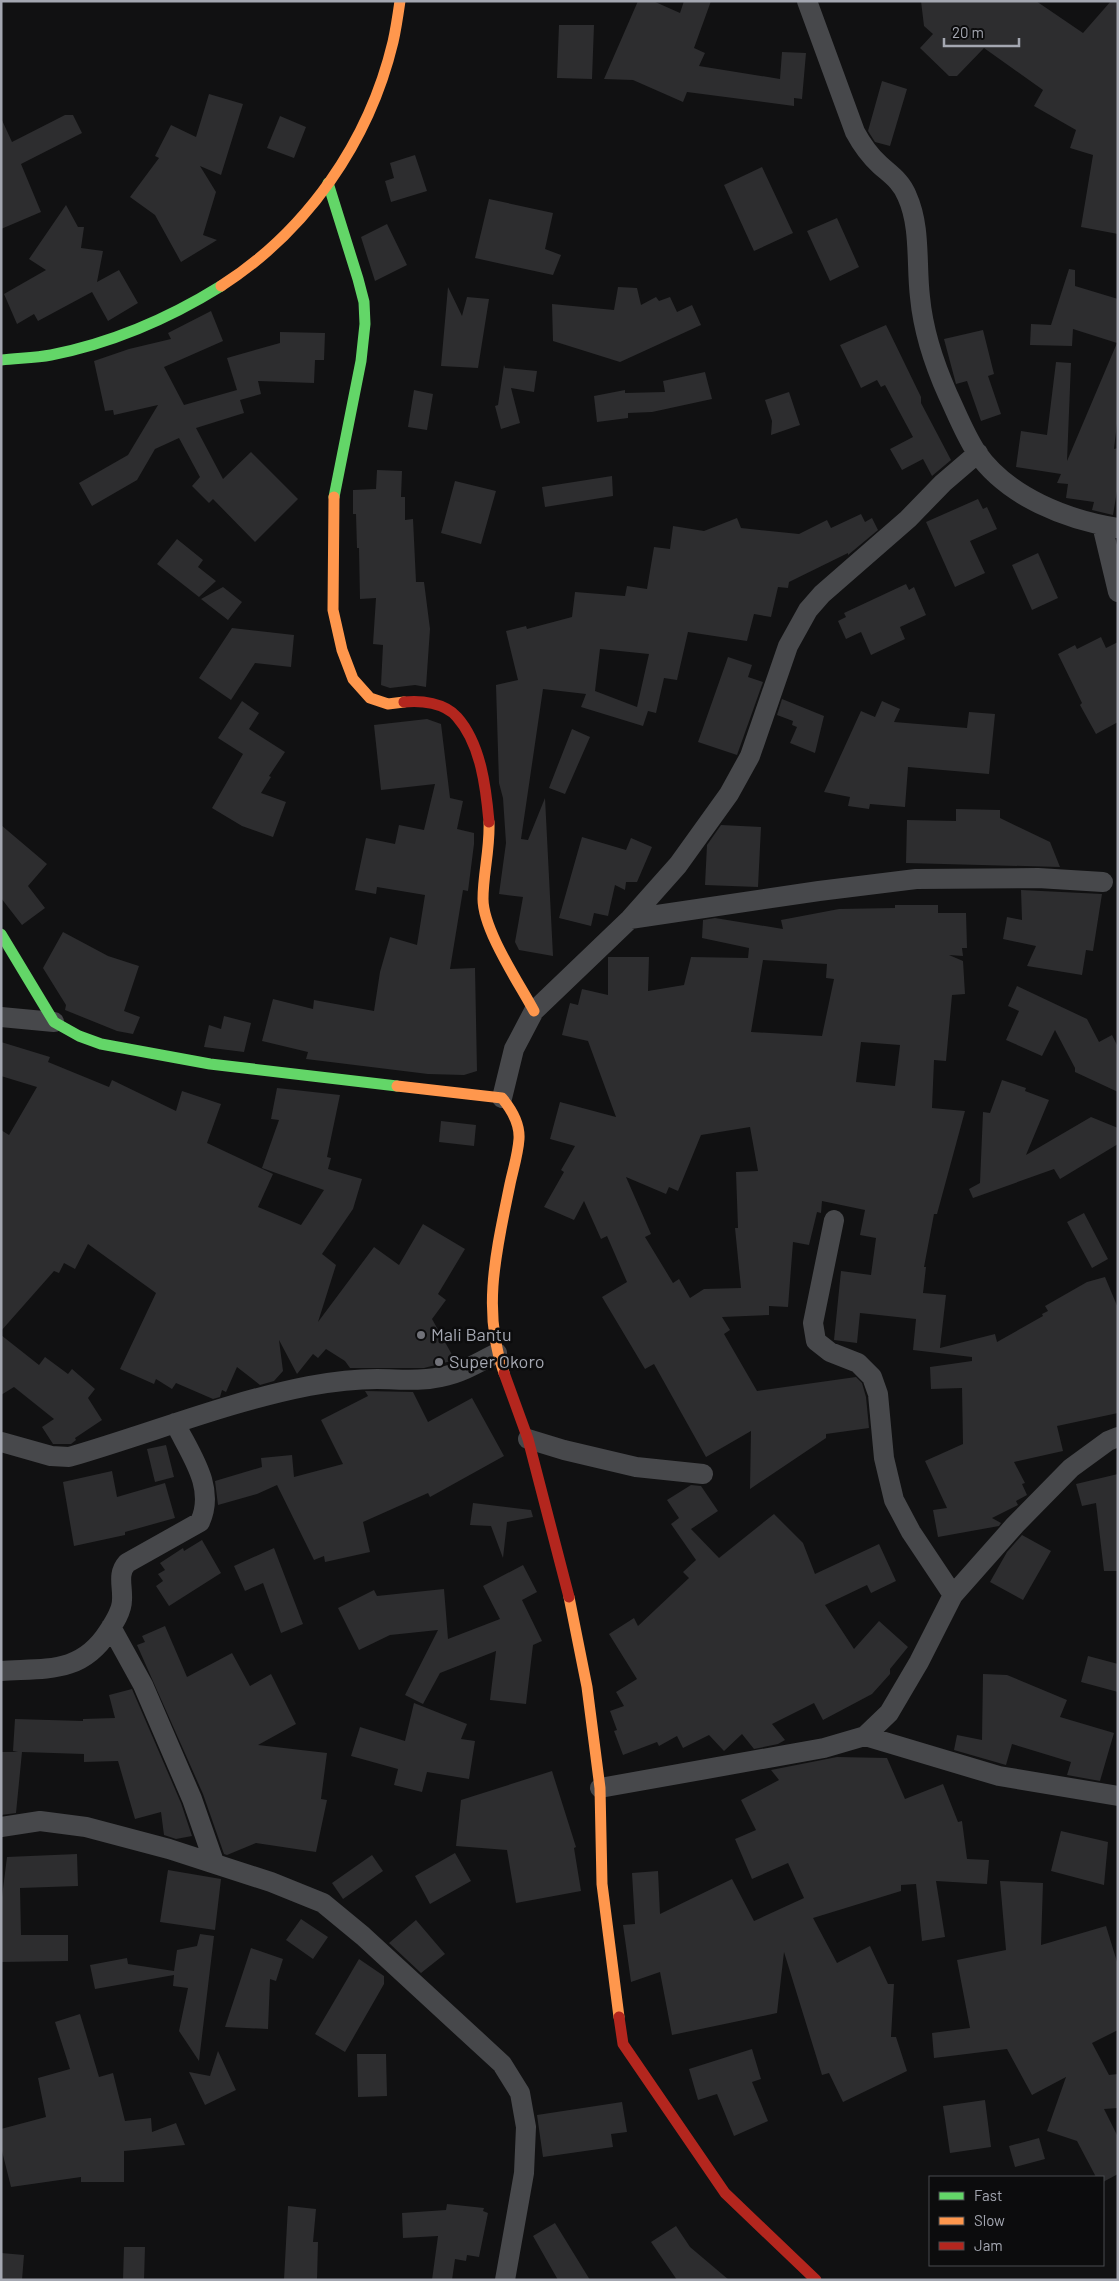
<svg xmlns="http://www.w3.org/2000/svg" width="1119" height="2281" viewBox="0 0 1119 2281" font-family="Barlow,sans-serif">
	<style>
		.building { fill: #2d2d2f; fill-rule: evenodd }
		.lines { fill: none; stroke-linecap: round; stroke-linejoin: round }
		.street { stroke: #47484b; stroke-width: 20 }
		.fast { stroke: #63d668; stroke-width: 11 }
		.slow { stroke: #ff974d; stroke-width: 11 }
		.jam { stroke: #b3261e; stroke-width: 11 }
		.poi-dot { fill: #717279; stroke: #0c0c0d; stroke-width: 2 }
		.labels { text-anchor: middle; stroke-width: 5; stroke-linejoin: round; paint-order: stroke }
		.poi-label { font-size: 18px; fill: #a4a7b1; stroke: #0c0c0d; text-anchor: start }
	</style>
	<rect width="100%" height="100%" fill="#111112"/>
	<path class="building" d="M638,1H653L680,13L684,1H711L694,48L705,53L699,66L780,79L782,52L806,53L802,99L794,98V106L687,92L683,102L633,80L604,79Z
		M921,1H1036L1083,33L1111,1H1118V234L1081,227L1093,155L1070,148L1076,130L1034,106L1043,90L984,48L957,76H949L920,48L933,34L924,26Z
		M559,25H594L592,79L557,78Z
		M882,81L907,89L890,146L875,142L868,131Z
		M209,94L243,104L221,175L200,166L216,192L203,235L217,240L181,262L155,215L130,197L159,158L155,156L171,125L196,137Z
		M65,115H73L82,133L21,164L41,212L1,229V118L12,142Z
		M280,116L306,127L294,158L267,148Z
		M415,155L427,191L391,202L385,181L394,178L390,163Z
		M762,167L793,233L754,251L724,185Z
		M489,199L553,213L545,249L561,255L553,275L475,258Z
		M66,205L78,227H84L81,248L103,251L97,282L119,270L138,303L108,321L92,292L38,321L34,314L17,324L4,294L46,270L29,259Z
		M837,218L859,267L830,281L807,231Z
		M387,224L407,265L375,281L361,237Z
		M1069,269L1075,270V286L1118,299V415L1114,449L1118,448V485L1113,515L1092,510L1094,502L1066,498L1068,484L1057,483L1061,474L1016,467L1021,431L1047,435L1056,362L1071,363L1067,461L1117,343L1073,329L1072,346L1030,345L1031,324L1051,325Z
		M448,287L462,316L467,297L489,299L478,368L441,366Z
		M618,287L637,288L641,305L656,297L659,301L670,297L677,312L692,305L701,325L620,362L553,341L552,304L614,310Z
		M211,311L223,341L164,367L184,405L237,390L227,358L280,343V332L325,333L324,360H315L314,383L258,381L261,394L240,400L244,413L196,428L223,479L251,452L298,499L255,542L213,499L209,503L192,486L200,477L179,438L155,449L137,480L92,506L79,483L128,455L158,405L114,415L113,410L105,411L94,361L129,349L171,339L168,333Z
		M886,325L921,397V403L951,460L932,476L923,459L902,470L890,449L913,437L885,385L881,387L877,380L861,388L840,345Z
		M983,330L994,374L988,376L1001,414L981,421L967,381L956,384L944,339Z
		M504,365L505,368L537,371L534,392L511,388L520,423L501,429L495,406L498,405Z
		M705,372L712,399L652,412L628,413V418L597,422L594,396L625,390V393L665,392L663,381Z
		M414,390L433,394L427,430L408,427Z
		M789,392L800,425L771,435L772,421L765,400Z
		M377,470L402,471L401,497H405V520L413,519L416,582H424L430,629L426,687L415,685L390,688L381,685L383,645L373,644L376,598L360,599L359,548H357L356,514H353V490L376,489Z
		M612,476L613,496L545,507L542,487Z
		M455,481L496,491L481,544L441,533Z
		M978,499L983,509L987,507L997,529L970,541L985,573L955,587L926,522Z
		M861,514L865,522L872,518L878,530L848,555V553L789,582L788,588L778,587L771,617L754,614L747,641L688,632L677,680L664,678L656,713L648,711L643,726L581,707L586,694L543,689L521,839L528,840L545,798L553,956L519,950L515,942L523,897L499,894L506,843L503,798L499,783L496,685L518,680L506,631L526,626L527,629L572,617L575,592L625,596L627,586L647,589L654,547L670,549L673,526L704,531L737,518L741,528L799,534L827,520L831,528ZM600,649L649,654L637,707L595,691Z
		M177,539L203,560L198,567L216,581L199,597L157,564Z
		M1038,553L1058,598L1032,610L1012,565Z
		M906,584L909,590L914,587L926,615L900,627L905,639L871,655L861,632L846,639L838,621L846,617L844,613Z
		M223,587L242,602L228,620L201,599Z
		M232,628L294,635L291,667L255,663L231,700L199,678Z
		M1101,637L1106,648L1118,642V722L1096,734L1080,705L1082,703L1058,654L1075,645L1077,649Z
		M728,657L752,665L748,677L763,682L737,755L698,742Z
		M782,699L824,716L815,753L790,743L797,727L792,725L793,721L777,715Z
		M242,701L259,713L249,729L285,752L269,776L271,777L261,793L286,802L273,837L242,826L212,808L243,754L218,738Z
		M882,701L900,709L894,722L967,728L969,712L995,714L989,774L908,767L905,807L870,804L869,809L848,806L850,797L824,792L861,711L875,717Z
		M427,719L441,724L450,798L463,801L457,829L474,833V844L468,891L463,890L450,969L475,968L477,1071L464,1075L428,1074L306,1059L308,1052L262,1041L273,999L313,1009L314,1000L374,1011L380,972L390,937L417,945L425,895L377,887L376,894L355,890L366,838L395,844L399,825L424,830L435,784L381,790L374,725Z
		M572,729L590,737L565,794L549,788Z
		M956,809L1000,810V818L1050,842L1060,867L906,863L907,820L956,821Z
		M1,825L47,864L28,886L45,908L22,925L1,898Z
		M721,825L761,827L758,887L705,885L707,845Z
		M582,837L626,850L631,838L652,847L637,882H626L625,890L615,885L608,916L594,913L591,926L559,918Z
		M1021,890L1102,894L1093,951L1086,950L1082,975L1027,966L1036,946L1003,939L1007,917L1022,920Z
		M895,905H938V913H966L967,948H962L963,956L949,955L963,961L965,994L952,995L946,1061L934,1060L932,1108L965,1111L937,1214H934L924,1267H926L923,1293L946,1295L940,1348L995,1334L997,1342L1043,1316L1042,1314L1048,1311L1045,1306L1087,1282L1105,1277L1118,1308V1413L1057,1426L1063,1451L1014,1462L1025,1483L1022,1484L1027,1495L1016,1501L1018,1505L992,1518L1001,1523L999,1526L938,1537L933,1510L947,1508L925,1461L963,1444L962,1388L931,1389L930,1367L972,1361V1357L913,1350L916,1319L860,1313L857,1343L834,1340L841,1271L871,1275L876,1238L860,1235L865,1210L822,1201L821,1213L817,1212L809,1245L793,1242L788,1307L769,1306V1315L722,1317L730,1330L724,1334L757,1391L856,1377L862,1383L866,1397L869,1428L826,1434V1438L750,1489L751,1431L706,1457L654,1364L645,1369L602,1297L627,1282L607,1236L601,1239L584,1201L574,1220L544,1207L564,1172L561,1170L575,1146L550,1139L560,1102L616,1117L588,1041L562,1035L570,1003L578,1005L582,989L608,995V957H649L648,991L684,985L691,957L748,958L749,948L702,938L703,920L715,918L783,929L781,920L839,909L895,908ZM763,960L827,964L826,978L834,979L822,1036L751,1032ZM861,1042L900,1045L895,1086L856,1082ZM750,1127L758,1171L736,1172L738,1228H735L741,1288L704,1289L690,1298L679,1279L673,1283L645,1237L651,1234L626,1177L666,1194L669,1187L678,1191L701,1135Z
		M63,932L108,956L139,966L124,1011L140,1017L133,1034L117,1031L65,1010L66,1005L43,968Z
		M1017,986L1087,1019L1099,1042L1112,1035L1118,1047V1092L1075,1072V1068L1055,1030L1042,1056L1006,1040L1019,1011L1008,1006Z
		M224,1016L251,1023L244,1052L204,1047L209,1025L221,1029Z
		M1,1042L50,1057L48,1062L109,1087L112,1080L176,1111L182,1091L221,1104L207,1143L273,1174L258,1207L301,1225L324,1190L262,1168L279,1120L271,1119L277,1088L340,1095L327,1157L331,1158L328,1169L362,1179L353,1209L322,1254L336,1265L318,1322L374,1247L399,1265L423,1224L465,1249L438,1294L446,1300L432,1319L455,1360L424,1368H350L345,1361L326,1349L318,1358L313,1354L297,1374L279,1340L283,1371L274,1381L260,1385L237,1367L226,1392L222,1390L220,1397L213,1399L176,1383L172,1389L156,1379L154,1384L120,1369L156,1293L88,1244L75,1269L64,1263L59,1273L54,1271L1,1331V1130L9,1135L37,1087L1,1076Z
		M1002,1080L1026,1088L1025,1091L1049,1100L1026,1155L1091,1117L1118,1128V1144L1060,1179L1054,1169L973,1198L969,1189L980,1183L983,1112L990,1113Z
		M441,1121L476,1125L474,1146L439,1142Z
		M1084,1213L1108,1259L1092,1268L1067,1222Z
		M1,1335L39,1365L45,1357L68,1374L72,1369L95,1389L88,1398L102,1420L75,1438L76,1440L71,1444H53L42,1427L54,1419L14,1387L1,1395Z
		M365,1391L413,1392L428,1422L472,1398L504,1456L430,1497L428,1493L363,1522L370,1552L325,1562L324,1556L314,1560L277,1485L257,1494L218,1505L215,1481L262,1467L261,1458L292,1455L294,1477L343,1464L321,1420L368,1396Z
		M166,1445L174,1477L155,1482L147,1449Z
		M112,1471L117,1497L165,1483L175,1518L125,1532V1535L74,1546L63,1482Z
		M1118,1474V1571H1104L1096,1503L1082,1506L1076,1484Z
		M691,1485L701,1486L718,1511L691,1529L719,1558L774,1514L803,1543L815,1574L879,1544L896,1581L871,1593L867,1585L825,1605L854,1649L879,1621L908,1647L890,1669V1674L872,1694L823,1720L814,1703L772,1724L785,1740L778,1744L754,1749L742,1734L724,1751L709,1735L683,1748L677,1736L659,1746L657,1742L623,1755L614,1731L617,1730L610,1711L624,1706L616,1692L637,1679L609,1634L634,1618L638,1626L689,1578L683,1572L696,1560L671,1524L679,1518L667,1500Z
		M473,1503L531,1510L533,1517L507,1522L503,1558L491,1526L470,1525Z
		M1022,1535L1051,1551L1023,1600L990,1582L1007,1552Z
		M202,1540L221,1573L169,1606L156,1586L163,1581L158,1574L165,1570L160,1563L183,1548L184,1551Z
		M274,1548L303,1624L281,1633L263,1583L245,1591L234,1566Z
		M523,1565L537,1592L522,1600L542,1641L533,1645L526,1704L490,1700L496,1651L440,1673L423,1704L405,1695L438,1630L390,1635L359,1650L338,1608L374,1590L377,1596L444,1589L448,1639L500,1619L483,1586Z
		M165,1626L187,1677L232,1653L250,1686L271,1674L296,1724L258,1745L327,1753L321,1799L327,1800L316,1852L256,1843L227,1855L224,1854L203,1794L137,1645L145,1642L142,1636Z
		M1088,1656L1118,1664V1692L1081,1682Z
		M983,1674L1007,1675L1067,1700L1060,1717L1114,1733L1100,1781L1067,1775L1071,1762L1012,1744L1006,1765L954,1750L957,1735L982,1740Z
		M132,1689L181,1803L192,1836L176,1839L164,1835L161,1812L135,1819L118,1761L84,1762V1754L22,1752L16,1813L1,1815V1752H18L13,1751L15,1719L83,1721V1719L115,1718L109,1695Z
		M414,1703L467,1724L461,1739L475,1741L469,1779L427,1772L422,1792L394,1785L398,1769L351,1756L360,1727L405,1741Z
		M837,1757L887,1758L905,1799L943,1784L958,1822L962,1821L967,1859L989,1860L987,1884L936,1881L945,1937L922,1941L916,1884L901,1885V1891L813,1918L837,1963L870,1946L888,1984H894L891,2037H896L907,2071L843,2102L829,2073L822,2075L784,1952L777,2013L672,2035L660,1972L631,1982L623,1925L635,1924L632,1873L658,1871L660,1914L732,1879L754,1921L804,1898L788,1863L752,1879L735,1839L756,1830L741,1800L779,1780L771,1770Z
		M552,1771L576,1847L574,1848L581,1891L516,1903L507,1850L456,1846L461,1800Z
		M1061,1831L1108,1842L1104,1885L1051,1871Z
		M455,1853L471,1881L430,1904L415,1876Z
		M77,1854L78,1886L20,1888L21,1935H68V1961L1,1962V1905L7,1857Z
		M372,1855L383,1871L343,1899L332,1883Z
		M168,1870L221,1879L215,1930L160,1922Z
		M1000,1881L1043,1883L1041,1945L1106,1926L1118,1965V2030L1092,2043L1109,2075L1118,2074V2108L1104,2109L1118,2137V2174L1103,2182V2177H1096L1077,2141L1047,2131L1066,2077L1032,2095L1007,2049L934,2058L932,2033L970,2028L957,1960L1006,1950Z
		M301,1919L328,1937L313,1959L286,1940Z
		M416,1920L445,1954L421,1973L389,1943Z
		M200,1934L214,1936L199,2061L179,2031L188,1988L173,1986L174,1975L95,1989L90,1965L127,1958L128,1964L174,1971L177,1950L197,1946Z
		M251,1948L283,1959L276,1981L270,1979L268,2029L225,2027Z
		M359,1959L384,1976V1984L345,2052L315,2034Z
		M80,2014L99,2077L113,2073L125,2121L151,2118L152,2132L176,2123L185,2145L124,2151V2182H81V2177L11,2187L1,2147V2129L46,2117L38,2078L70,2069L55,2022Z
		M752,2049L761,2079L752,2082L768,2121L734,2136L717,2094L698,2100L689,2069Z
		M218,2051L236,2090L205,2105L189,2072L210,2076Z
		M357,2054H386L387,2096L358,2097Z
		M985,2100L991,2147L950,2153L943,2106Z
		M622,2102L627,2132L611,2134L613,2147L543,2157L537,2115Z
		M1039,2138L1045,2159L1015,2167L1009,2146Z
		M447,2204L484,2208L483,2211L488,2213L479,2257L467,2255L466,2261L455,2259L452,2280H432L438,2236L403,2238L402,2213L446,2210Z
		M288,2206L316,2209L313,2242H318L317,2280H284Z
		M555,2223L590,2280H558L533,2236Z
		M676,2226L690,2247L729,2280H677L651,2242Z
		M124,2247H145L144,2280H123Z
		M1,2253L24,2255L22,2280H1Z"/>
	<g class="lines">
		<path class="street" d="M807,1L855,132C862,145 869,155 880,165C891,175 901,181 907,196C921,227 916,264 920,297C923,329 935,366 948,395C957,414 965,435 977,453C1008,497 1067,520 1118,528
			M1102,525L1118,592
			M630,919L819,891L916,879L1038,878L1103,882
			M1,1017L54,1022
			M502,1098L514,1049L534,1011L630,919L678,865L729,794L750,756L788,646L808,610L822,594L908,519L943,483L978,453
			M834,1220L813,1323L816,1341L830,1352L858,1363L872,1377L878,1394L884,1458L894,1500L911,1532L953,1595
			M528,1439L564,1450L636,1467L703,1474
			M1,1442L51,1456L69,1457C149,1434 227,1402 309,1386C331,1382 354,1379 377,1379C399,1379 419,1382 441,1377C461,1373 478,1363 497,1353
			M111,1627L143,1685L192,1799L214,1862
			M1,1671C46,1668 81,1674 108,1632C114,1623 122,1611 122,1600C123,1586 117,1574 127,1563L200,1522C216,1487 190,1454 175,1423
			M865,1736L999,1776L1118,1796
			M600,1788L824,1748L865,1736L889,1713L919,1662L953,1595L1015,1525L1071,1468L1108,1441L1118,1437
			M1,1827L40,1821L86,1827L169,1849L271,1882L323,1903L363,1936L502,2064L520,2093L526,2127L524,2173L505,2280"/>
		<path class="fast" d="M328,183L358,279L364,302L365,324L361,361L334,497
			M1,360C17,358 35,358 51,355C112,343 168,319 221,286
			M1,934L54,1022L79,1036L101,1044L210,1064L397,1086"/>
		<path class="slow" d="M221,286C307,231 369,142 393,42C396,29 398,15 400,1
			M334,497L333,610L342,650L353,679L370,698L388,704L404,702
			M489,822C490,850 483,873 483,899C483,930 519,983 534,1011
			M397,1086L502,1098C512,1110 520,1123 519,1139C518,1154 513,1170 510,1184C497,1248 481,1310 504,1373
			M569,1597L587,1687L600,1788L602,1884L619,2017"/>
		<path class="jam" d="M404,702C421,700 445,703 457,717C481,744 486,788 489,822
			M504,1373L528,1439L569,1597
			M619,2017L623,2044L725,2193L816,2280"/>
	</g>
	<g class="poi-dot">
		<circle cx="421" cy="1335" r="5"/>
		<circle cx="439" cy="1362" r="5"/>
	</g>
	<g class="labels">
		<g class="poi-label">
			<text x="431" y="1341">Mali Bantu</text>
			<text x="449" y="1368">Super Okoro</text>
		</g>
	</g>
	<rect width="1119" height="2281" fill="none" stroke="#a4a7b1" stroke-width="5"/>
	<rect x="929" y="2176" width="175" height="90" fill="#0c0c0d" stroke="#494a4f"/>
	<rect x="939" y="2192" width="25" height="8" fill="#63d668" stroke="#494a4f"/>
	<text x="974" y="2201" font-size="15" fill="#a4a7b1">Fast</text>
	<rect x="939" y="2217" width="25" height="8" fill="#ff974d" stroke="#494a4f"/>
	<text x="974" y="2226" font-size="15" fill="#a4a7b1">Slow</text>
	<rect x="939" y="2242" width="25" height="8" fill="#b3261e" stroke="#494a4f"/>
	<text x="974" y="2251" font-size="15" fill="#a4a7b1">Jam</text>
	<path d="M944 38v8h75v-8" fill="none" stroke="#a4a7b1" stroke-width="2.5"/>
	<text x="952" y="38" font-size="15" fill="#a4a7b1" stroke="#0c0c0d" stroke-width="4" paint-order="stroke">20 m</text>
</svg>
